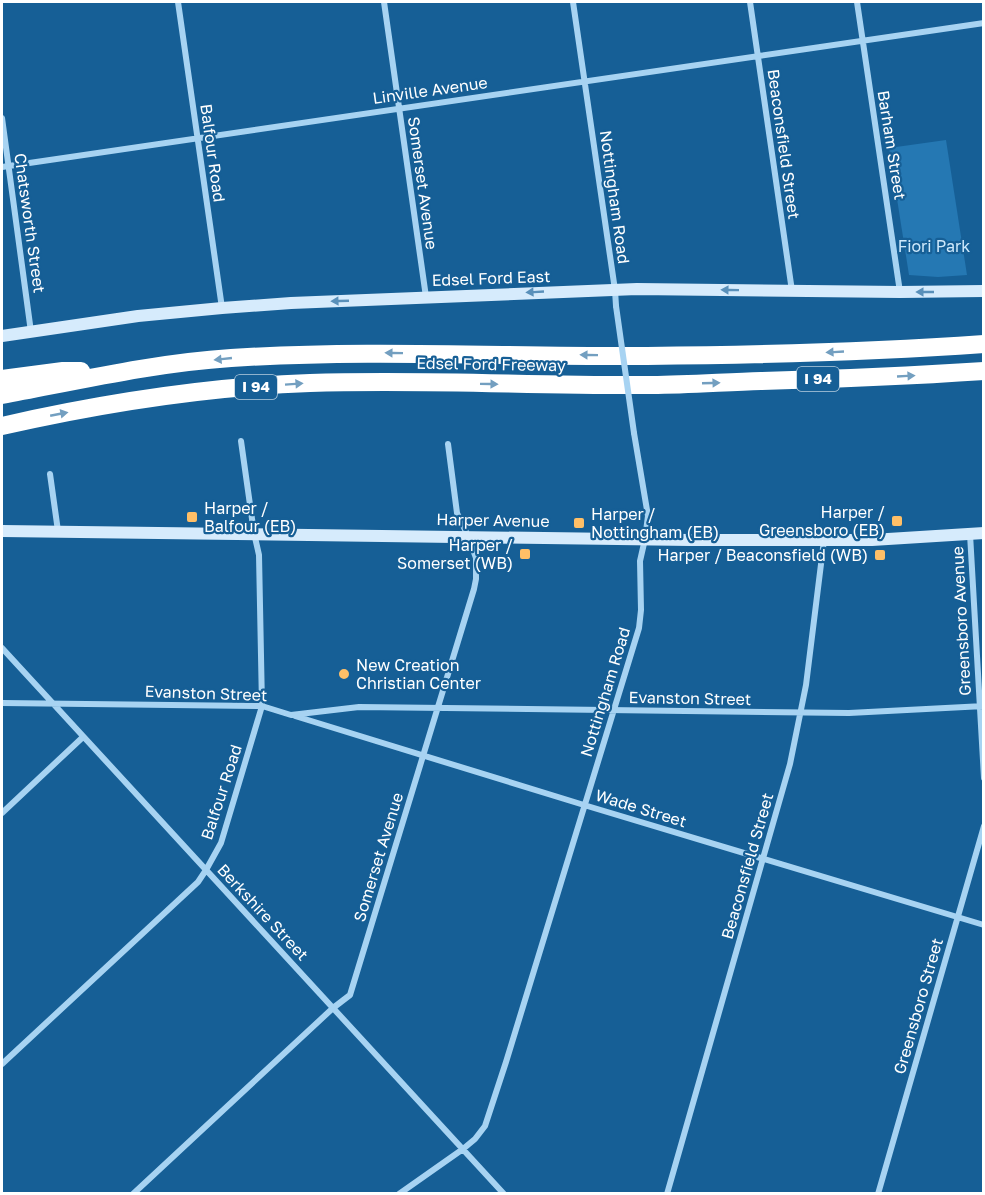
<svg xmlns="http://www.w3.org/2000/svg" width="985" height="1195" viewBox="0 0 985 1195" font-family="'Golos Text',sans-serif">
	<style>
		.green { fill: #2578b3 }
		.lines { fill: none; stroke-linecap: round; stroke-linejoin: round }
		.street { stroke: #a7d3f2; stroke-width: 6 }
		.secondary { stroke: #d6ebfc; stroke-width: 12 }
		.highway { stroke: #fff; stroke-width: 18 }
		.street-bridge { stroke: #a7d3f2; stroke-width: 6 }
		.oneway { fill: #5990ba }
		.oneway2 { fill: #739fc0 }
		.poi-dot { fill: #ffbf67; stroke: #165f96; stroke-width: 2 }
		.labels { text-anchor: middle; stroke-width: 4.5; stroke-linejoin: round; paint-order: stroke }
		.shield { fill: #165f96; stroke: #b9cfe0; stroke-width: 1.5 }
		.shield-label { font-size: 15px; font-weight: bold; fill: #fff }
		.street-label { font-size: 16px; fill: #fff; stroke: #165f96 }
		.park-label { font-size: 16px; fill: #cee9fc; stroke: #165f96 }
		.poi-label { font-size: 16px; fill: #fff; stroke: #165f96; text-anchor: start }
	</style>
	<rect width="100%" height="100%" fill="#165f96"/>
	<path class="green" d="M946,140L967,275L938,277L909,275L889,148Z"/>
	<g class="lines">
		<path class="street" d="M178,2L222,308
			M384,2L426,297
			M573,2L615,290L616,306
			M750,2L792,291
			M857,2L900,292
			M2,118L31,332
			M2,167L984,23
			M50,474L58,531
			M970,534L984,778
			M2,648L504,1194
			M2,703L262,706L291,715L359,707L849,713L984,706
			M295,716L584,805L984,925
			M2,813L83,737
			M2,1064L198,882L206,870L221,843L262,706L259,555L254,533L241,441
			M133,1194L333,1008L350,995L474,589L476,579V558L468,536L457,513L448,444
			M399,1194L463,1149L475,1139L485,1126L506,1062L639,628L641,610L640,561L645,539L648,516L634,433
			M667,1194L790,764L806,685L824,540
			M878,1194L984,826"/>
		<path class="secondary" d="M2,336L138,316L222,308L291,303L637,289L900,292L984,291
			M2,531L690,540H872L984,533"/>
		<path class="highway" d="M2,379L63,371H81
			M2,395C77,381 154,363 231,358C370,349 508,357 647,356C759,355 872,352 984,344
			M2,426C103,403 206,387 310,383C424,379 538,386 652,385C688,385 725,382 761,381C835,379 909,376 984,371"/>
		<path class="street-bridge" d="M616,306L634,433"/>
	</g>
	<defs><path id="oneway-solid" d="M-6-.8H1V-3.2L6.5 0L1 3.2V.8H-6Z" transform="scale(1.5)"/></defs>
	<g class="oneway">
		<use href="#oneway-solid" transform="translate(730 290) rotate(-179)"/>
		<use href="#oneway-solid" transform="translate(535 292) rotate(177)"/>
		<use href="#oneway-solid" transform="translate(925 292) rotate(-180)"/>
		<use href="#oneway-solid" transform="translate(340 301) rotate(178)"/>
	</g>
	<g class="oneway2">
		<use href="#oneway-solid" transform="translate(835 352) rotate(177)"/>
		<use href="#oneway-solid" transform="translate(394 353) rotate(-179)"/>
		<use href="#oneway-solid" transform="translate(589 355) rotate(-179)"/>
		<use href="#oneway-solid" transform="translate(223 359) rotate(174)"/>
		<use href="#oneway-solid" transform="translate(906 376) rotate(-3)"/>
		<use href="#oneway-solid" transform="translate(711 383) rotate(-2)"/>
		<use href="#oneway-solid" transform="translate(294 384) rotate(-4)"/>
		<use href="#oneway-solid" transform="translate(489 384) rotate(1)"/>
		<use href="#oneway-solid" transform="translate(59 414) rotate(-11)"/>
	</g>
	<g class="poi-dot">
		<rect x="186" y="511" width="12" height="12" rx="3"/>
		<rect x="891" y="515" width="12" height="12" rx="3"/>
		<rect x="573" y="517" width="12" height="12" rx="3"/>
		<rect x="519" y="548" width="12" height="12" rx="3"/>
		<rect x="874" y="549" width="12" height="12" rx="3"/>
		<circle cx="344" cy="674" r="6"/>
	</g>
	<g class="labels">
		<g class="shield">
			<rect x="797" y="367" width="42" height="24" rx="4.5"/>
			<rect x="235" y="375" width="42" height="24" rx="4.5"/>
		</g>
		<g class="shield-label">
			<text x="818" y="384">I 94</text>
			<text x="256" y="392">I 94</text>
		</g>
		<g class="street-label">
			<text transform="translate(430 90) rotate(-8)" y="6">Linville Avenue</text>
			<text transform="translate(784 144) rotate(82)" y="6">Beaconsfield Street</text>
			<text transform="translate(892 145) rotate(81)" y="6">Barham Street</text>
			<text transform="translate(213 153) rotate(82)" y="6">Balfour Road</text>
			<text transform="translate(423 183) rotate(82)" y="6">Somerset Avenue</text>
			<text transform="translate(615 197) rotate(82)" y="6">Nottingham Road</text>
			<text transform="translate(30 223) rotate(82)" y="6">Chatsworth Street</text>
			<text transform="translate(491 278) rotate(-2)" y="6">Edsel Ford East</text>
			<text transform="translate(491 364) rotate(1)" y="6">Edsel Ford Freeway</text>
			<text transform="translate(493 520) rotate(1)" y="6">Harper Avenue</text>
			<text transform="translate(961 621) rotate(-93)" y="6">Greensboro Avenue</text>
			<text transform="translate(605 692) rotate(-73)" y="6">Nottingham Road</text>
			<text transform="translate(206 693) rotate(2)" y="6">Evanston Street</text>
			<text transform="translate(690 698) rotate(1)" y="6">Evanston Street</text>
			<text transform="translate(221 792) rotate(-72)" y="6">Balfour Road</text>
			<text transform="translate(641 808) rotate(17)" y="6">Wade Street</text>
			<text transform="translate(378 857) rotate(-73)" y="6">Somerset Avenue</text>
			<text transform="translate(747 866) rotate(-74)" y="6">Beaconsfield Street</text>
			<text transform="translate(263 912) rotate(47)" y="6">Berkshire Street</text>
			<text transform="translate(918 1006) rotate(-74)" y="6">Greensboro Street</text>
		</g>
		<g class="park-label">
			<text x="934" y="252">Fiori Park</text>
		</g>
		<g class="poi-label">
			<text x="204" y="514">Harper /<tspan x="204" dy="18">Balfour (EB)</tspan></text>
			<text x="885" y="518" text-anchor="end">Harper /<tspan x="885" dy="18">Greensboro (EB)</tspan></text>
			<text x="591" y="520">Harper /<tspan x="591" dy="18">Nottingham (EB)</tspan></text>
			<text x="513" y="551" text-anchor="end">Harper /<tspan x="513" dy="18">Somerset (WB)</tspan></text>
			<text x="868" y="561" text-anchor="end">Harper / Beaconsfield (WB)</text>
			<text x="356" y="671">New Creation<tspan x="356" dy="18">Christian Center</tspan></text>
		</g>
	</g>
	<rect width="985" height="1195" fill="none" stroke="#ffffff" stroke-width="6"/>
</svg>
